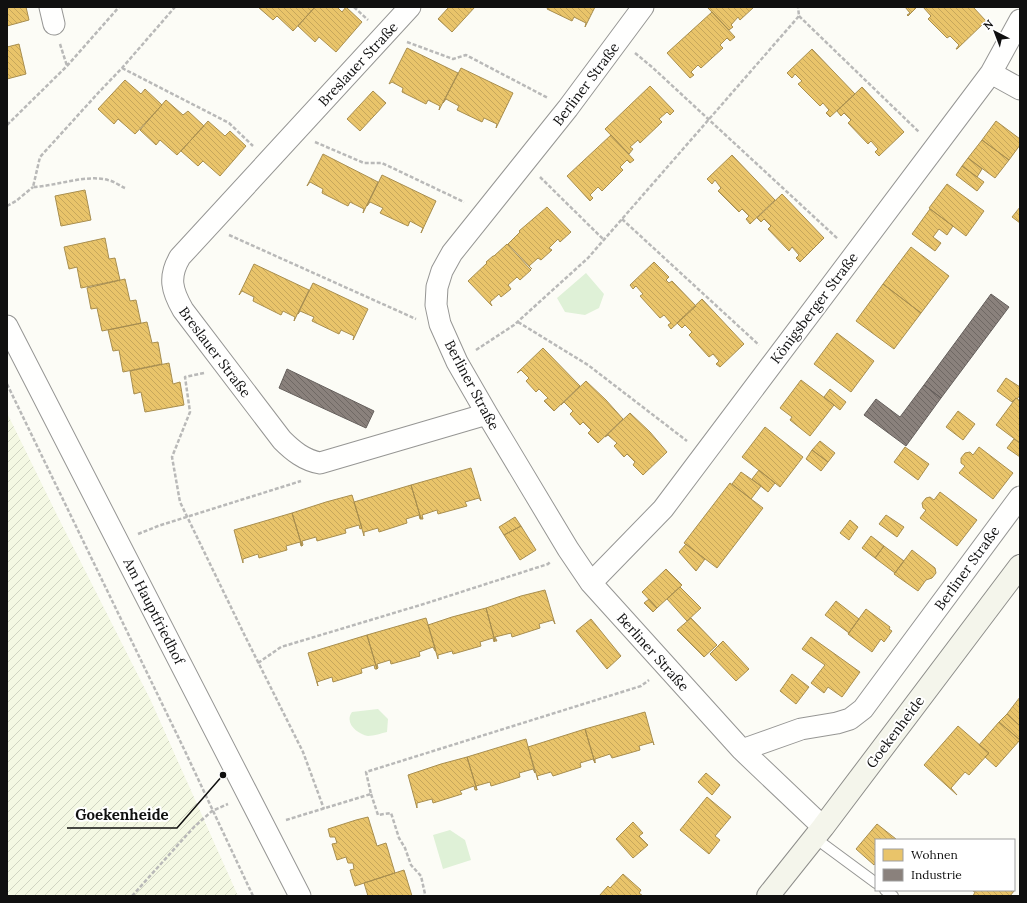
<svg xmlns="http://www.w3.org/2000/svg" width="1027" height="903" viewBox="0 0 1027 903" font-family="Lora,serif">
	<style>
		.farmland { fill: url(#farmland-furrows) }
		.park { fill: #dff1d7 }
		.homes { fill: url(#homes-back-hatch); stroke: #a88e4f }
		.industry { fill: url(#industry-back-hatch); stroke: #655f5c }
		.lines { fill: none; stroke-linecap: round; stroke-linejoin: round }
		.service-casing { stroke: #969694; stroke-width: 12 }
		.minor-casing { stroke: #969694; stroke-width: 23 }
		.secondary-casing { stroke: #8d8d8a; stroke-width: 24 }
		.path { stroke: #b9b9b8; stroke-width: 2.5; stroke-dasharray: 4 2; stroke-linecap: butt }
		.service { stroke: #fffffe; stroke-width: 10 }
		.minor { stroke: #fffffe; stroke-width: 21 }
		.secondary { stroke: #f4f5eb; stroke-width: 22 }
		.labels { text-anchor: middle; stroke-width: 4; stroke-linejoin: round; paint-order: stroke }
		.street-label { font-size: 14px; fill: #101010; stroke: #fff }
		.leader { fill: none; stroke: #101010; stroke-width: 1.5 }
		.callout-dot { fill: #101010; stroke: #fff; stroke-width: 1.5 }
		.callout-label { font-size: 15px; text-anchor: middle; font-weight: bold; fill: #101010; stroke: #fff; stroke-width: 4; stroke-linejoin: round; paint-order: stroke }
	</style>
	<defs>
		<pattern id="farmland-furrows" width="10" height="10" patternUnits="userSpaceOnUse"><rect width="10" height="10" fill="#f4f8e3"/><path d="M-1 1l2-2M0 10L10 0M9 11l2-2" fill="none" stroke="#d0d4c2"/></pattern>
		<pattern id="homes-back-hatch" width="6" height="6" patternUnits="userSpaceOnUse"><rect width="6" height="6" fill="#e9c46a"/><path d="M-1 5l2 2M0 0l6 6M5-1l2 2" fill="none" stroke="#c7a75b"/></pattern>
		<pattern id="industry-back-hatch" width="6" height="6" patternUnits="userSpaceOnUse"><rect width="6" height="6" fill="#8a817c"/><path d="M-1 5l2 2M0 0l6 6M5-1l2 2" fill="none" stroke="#6f6864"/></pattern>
	</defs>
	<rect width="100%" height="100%" fill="#fcfcf6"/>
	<path class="farmland" d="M7,413L58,517L151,701L238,896H7Z"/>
	<path class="park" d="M586,273L604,294L599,308L585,315L565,312L557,298Z
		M378,709L388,719L387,732C382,733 374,736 368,736C357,734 344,723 352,712Z
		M450,830L465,840L471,860L443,869L433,835Z"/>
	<path class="homes" d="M7,7H26L29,20L7,26Z
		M258,7H315L293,31L277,16L273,20Z
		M315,7H337L342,12L346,7L362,22L336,52L319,37L315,42L298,26Z
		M449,7H475L452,32L438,19Z
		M548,7H595L585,27L586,23L574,17L572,21L547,9Z
		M707,7H754L740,20L738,17L731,25L733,27L729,30Z
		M905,7H917L908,16L907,15L910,13Z
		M923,7H973L986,21L957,49H956L959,45L950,36L947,38L928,19L931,16Z
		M712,12L735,37L730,41L727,38L720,45L723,48L701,68L698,65L691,72L694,75L690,78L667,53Z
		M19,44L26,74L7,79V47Z
		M407,48L458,73L439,110L440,106L428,100L426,104L402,92L403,88L392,82L389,84Z
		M812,49L855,94L830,117L826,113L829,110L823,103L820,106L798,84L802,81L795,74L792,78L787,73Z
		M461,68L513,93L496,128L497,124L484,118L482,122L457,110L459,106L446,99L443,103Z
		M125,80L141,94L145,89L162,105L135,134L118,119L114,124L98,109Z
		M650,86L674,111L670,115L667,112L659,119L662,122L640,143L638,140L630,147L633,149L629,154L605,129Z
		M862,87L904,132L879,156L875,152L878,149L871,141L868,144L848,123L851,120L844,113L841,116L837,111Z
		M373,91L386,103L360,131L347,119Z
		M166,100L183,115L188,111L204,126L177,155L160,140L156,145L140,130Z
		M208,121L225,136L230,131L246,146L220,176L203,161L198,166L181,151Z
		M996,121L1020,139V145L1009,160L982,140Z
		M611,135L634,160L630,163L627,160L620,167L623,170L602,191L598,187L590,195L593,198L590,201L567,176Z
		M982,140L1009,160L995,178L968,158Z
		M323,154L378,182L363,213L364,209L350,202L348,206L322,193L323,189L310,182L307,186Z
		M732,155L775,200L750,224L746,219L749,216L742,209L739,212L718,191L721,188L715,180L712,184L707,179Z
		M968,158L982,169L977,177L962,166Z
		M962,166L984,182L977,191L956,175Z
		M382,175L436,201L421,233L423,228L410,221L408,226L380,213L383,208L370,202L367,206Z
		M947,184L984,211L966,236L929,208Z
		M85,190L91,220L61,226L55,196Z
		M782,194L824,238L800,262L796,258L799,255L792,247L789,251L768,229L771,226L764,219L761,222L757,218Z
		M547,207L571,232L560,242L558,239L549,248L552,250L541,260L538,258L529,266L532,269L508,244L520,232L519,231Z
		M1020,207V223L1012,217Z
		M930,209L953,226L947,235L939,229L933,237L941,243L935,251L912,234Z
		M105,238L109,259L115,258L120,280L81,288L77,267L69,269L64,247Z
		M507,244L531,270L520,280L517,277L508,285L511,289L501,297L499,294L490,302L492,306L468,281L487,263L486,262L493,256H494Z
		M911,247L949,276L921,313L883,284Z
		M654,262L669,277L666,280L669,283L672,281L696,306L671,329L668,325L671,323L664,315L660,318L640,296L643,294L636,286L633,289L630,285Z
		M254,264L309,290L294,321L295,317L283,311L281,315L253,301L254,297L242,291L239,295Z
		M125,279L130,301L136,300L141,323L102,331L97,308L91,309L87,288Z
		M313,283L368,309L353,340L354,336L341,330L339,334L312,321L314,317L300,311L298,314Z
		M883,284L921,313L894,349L856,321Z
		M702,299L744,344L720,367L716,364L719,361L713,354L709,357L689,335L692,332L685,325L682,328L677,323Z
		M147,322L152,343L158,342L162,364L123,372L119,350L113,351L108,330Z
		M837,333L874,361L851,392L814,364Z
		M543,348L580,386L554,411L544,401L548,398L539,389L536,392L526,381L529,378L521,370L517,373Z
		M169,363L173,384L180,382L184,405L145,412L141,392L134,394L130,371Z
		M1006,378L1020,387V395L1017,399L1016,398L1012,402L997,391Z
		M801,380L834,405L810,436L790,420L792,417L780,408Z
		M586,381L606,400L623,419L598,443L588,433L591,430L583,422L580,425L570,414L573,411L564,402L561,405Z
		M830,389L846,402L840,410L824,397Z
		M1016,398L1020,401V443L996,425Z
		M958,411L975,424L963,440L946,427Z
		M630,413L650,432L667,452L643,475L633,465L635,462L627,454L624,457L614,446L617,443L608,435L605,437Z
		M765,427L803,457L780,487L742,457Z
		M1014,439L1020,443V457L1007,448Z
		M820,441L835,453L828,462L812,450Z
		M905,447L929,464L918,480L894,462Z
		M979,447L1013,473L993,499L959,473L965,466L961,463V458L965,453L970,452L973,455Z
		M812,450L828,462L821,471L806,459Z
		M471,468L481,501L479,498L465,502L467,506L438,514L437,510L422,515L423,519H421L411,485Z
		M759,470L775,483L768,492L752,479Z
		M741,472L761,486L751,499L732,484Z
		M730,483L763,508L717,568L684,543Z
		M411,485L421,519H420L419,515L406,519L407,523L379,532L378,528L364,532V536L354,502Z
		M940,492L977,520L957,546L920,518L926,510L923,508L922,503L926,498L930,497L934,500Z
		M352,495L362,528L360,529L359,525L345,529L346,533L317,541L316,537L302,541L303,545L302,546L292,513L326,502Z
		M292,513L302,546H301L300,542L286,546L287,550L259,558L258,554L243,559V563L234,530Z
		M886,515L904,527L897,537L879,524Z
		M515,517L521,526L504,535L499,527Z
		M850,520L858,527L849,540L840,533Z
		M521,526L536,550L520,560L504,535Z
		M871,536L884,546L875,558L862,548Z
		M686,544L705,559L696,571L679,552Z
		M884,546L904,561L895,573L875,558Z
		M912,550L935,568L936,573L932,578L926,580L918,591L894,574Z
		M666,569L682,585L657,608L642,592Z
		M680,587L701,608L687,621L667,599Z
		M545,590L555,624L553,620L539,624L540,628L512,637L511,633L495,637L497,641H495L486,608L521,596Z
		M649,599L657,608L653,612L644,603Z
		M836,601L859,619L849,633L825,615Z
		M486,608L495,641L494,642L493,638L480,642L481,646L453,654L452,651L438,655V659L428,625L452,617Z
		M866,609L890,627L889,629L892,631L884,642L881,639L872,652L848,634Z
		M426,618L436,651H435L433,647L419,652L420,656L391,664L390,660L377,664L378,668L377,669L367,635Z
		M691,618L717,645L704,657L677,630Z
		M591,619L621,656L607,669L576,631Z
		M367,635L377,669H375L374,665L361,669L362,673L333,682L332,677L317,682L318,686L308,653Z
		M811,637L860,672L842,697L828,687L824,693L811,683L825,665L802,649Z
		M723,641L749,669L736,681L710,654Z
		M792,674L809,687L796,704L780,691Z
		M1020,697V726L1007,714Z
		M645,712L654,745L653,742L639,746L640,750L612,758L610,754L595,759V763L585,729Z
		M1007,714L1020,726V740L999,722Z
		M999,722L1020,740L996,767L985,757L989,753L979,745Z
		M958,726L989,753L969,775L965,772L951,788L957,795L924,765Z
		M585,729L595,763L593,759L580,763L581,767L553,776L551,772L537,776L538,780L528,747Z
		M526,739L535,773L533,769L519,773L520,777L491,786L490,782L476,786L477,790L467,757Z
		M467,757L477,790H475L474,786L460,791L462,794L433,803L432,799L417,803V808L408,775L441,764Z
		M706,773L720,785L712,795L698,782Z
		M707,797L731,817L715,836L720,840L709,854L680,830Z
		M368,817L377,846L386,843L395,873L355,886L350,870L354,869L353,863H348L346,857L337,860L332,844L337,843L335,837H330L328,829L356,820Z
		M633,822L643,833L639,836L648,845L633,858L616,839Z
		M877,824L896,839L876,840V862L874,865L856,849Z
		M404,870L412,896H368L364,883Z
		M623,874L641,890L639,893L643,896H599L608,886L610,888Z
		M974,890H1013L1014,891L1010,896H973L975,892L973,891Z"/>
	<path class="industry" d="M991,294L1009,307L941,398L924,385Z
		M287,369L374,411L366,428L279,388Z
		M924,385L941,398L906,446L864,415L876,399L900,417Z"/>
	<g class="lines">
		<defs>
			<path id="service" d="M815,838L876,883
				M885,890L893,896"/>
			<path id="minor" d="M50,7L54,24
				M410,7L180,257C168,277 172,291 183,310L282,440C293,451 304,460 320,463L487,414
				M643,7L568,108L452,253L442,271L437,287L436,305L440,324L457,362L487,414L568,549L591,583L742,750L823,827
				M991,73L1020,89
				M7,326L300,896
				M591,583L663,509L991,73L1020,20
				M742,750L801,729L837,723L850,719L863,709L1020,497"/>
			<path id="secondary" d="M768,896L823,827L1020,566"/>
		</defs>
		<use href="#service" class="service-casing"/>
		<use href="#minor" class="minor-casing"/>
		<use href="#secondary" class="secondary-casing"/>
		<path class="path" d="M354,7L368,20
			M799,16L919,132
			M407,42L453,59L466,55L548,98
			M60,44L67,66
			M635,53L652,67L838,239
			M122,68L229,123L253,146
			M7,125L67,66L119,7
			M315,142L364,163H382L464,202
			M540,177L604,240
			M125,188C120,186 114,181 108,180C87,174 56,186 33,187L40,157L99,92L122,68L175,7
			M7,206L16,201L33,187
			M622,219L759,345
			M229,235L416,319
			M518,322L588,365L687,441
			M476,350L514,325L588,258L799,16L798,7
			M204,373L185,377L190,412L172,457L180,502L244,634L303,752L324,809
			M7,384L184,749L253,896
			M138,534L158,526L301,481
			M258,663L281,647L427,603L548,564L551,561
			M371,794L378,815L391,813L399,838L405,848L411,865L421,876L425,894L424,896
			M286,820L371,794L366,772L641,686L649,680
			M132,896L194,827L212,811L228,804"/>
		<use href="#service" class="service"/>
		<use href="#minor" class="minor"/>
		<use href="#secondary" class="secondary"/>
	</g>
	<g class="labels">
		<g class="street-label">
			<text transform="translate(358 64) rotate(-47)" y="5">Breslauer Straße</text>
			<text transform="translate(586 84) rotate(-53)" y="5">Berliner Straße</text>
			<text transform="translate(814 308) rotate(-53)" y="5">Königsberger Straße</text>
			<text transform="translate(215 352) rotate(53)" y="5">Breslauer Straße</text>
			<text transform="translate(472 385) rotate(62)" y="5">Berliner Straße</text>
			<text transform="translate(967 568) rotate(-54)" y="5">Berliner Straße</text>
			<text transform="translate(154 611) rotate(63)" y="5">Am Hauptfriedhof</text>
			<text transform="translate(653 652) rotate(48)" y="5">Berliner Straße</text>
			<text transform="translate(895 732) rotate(-53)" y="5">Goekenheide</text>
		</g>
	</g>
	<path class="leader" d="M223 775L177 828H67"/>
	<circle class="callout-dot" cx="223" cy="775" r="4"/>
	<g class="callout-label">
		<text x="122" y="820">Goekenheide</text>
	</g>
	<rect width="1027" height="903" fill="none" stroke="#101010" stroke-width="16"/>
	<rect x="875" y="839" width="140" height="52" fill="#ffffff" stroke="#9f9f9f"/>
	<rect x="883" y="849" width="20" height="12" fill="#e9c46a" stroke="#9f9f9f"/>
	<text x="911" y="859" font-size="12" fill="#101010">Wohnen</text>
	<rect x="883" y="869" width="20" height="12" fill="#8a817c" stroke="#9f9f9f"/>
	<text x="911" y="879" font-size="12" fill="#101010">Industrie</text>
	<g transform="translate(995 32) rotate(318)" stroke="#ffffff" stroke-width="3" paint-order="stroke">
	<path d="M0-3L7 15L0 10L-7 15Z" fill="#101010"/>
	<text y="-6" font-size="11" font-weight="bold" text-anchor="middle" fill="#101010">N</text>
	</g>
</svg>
